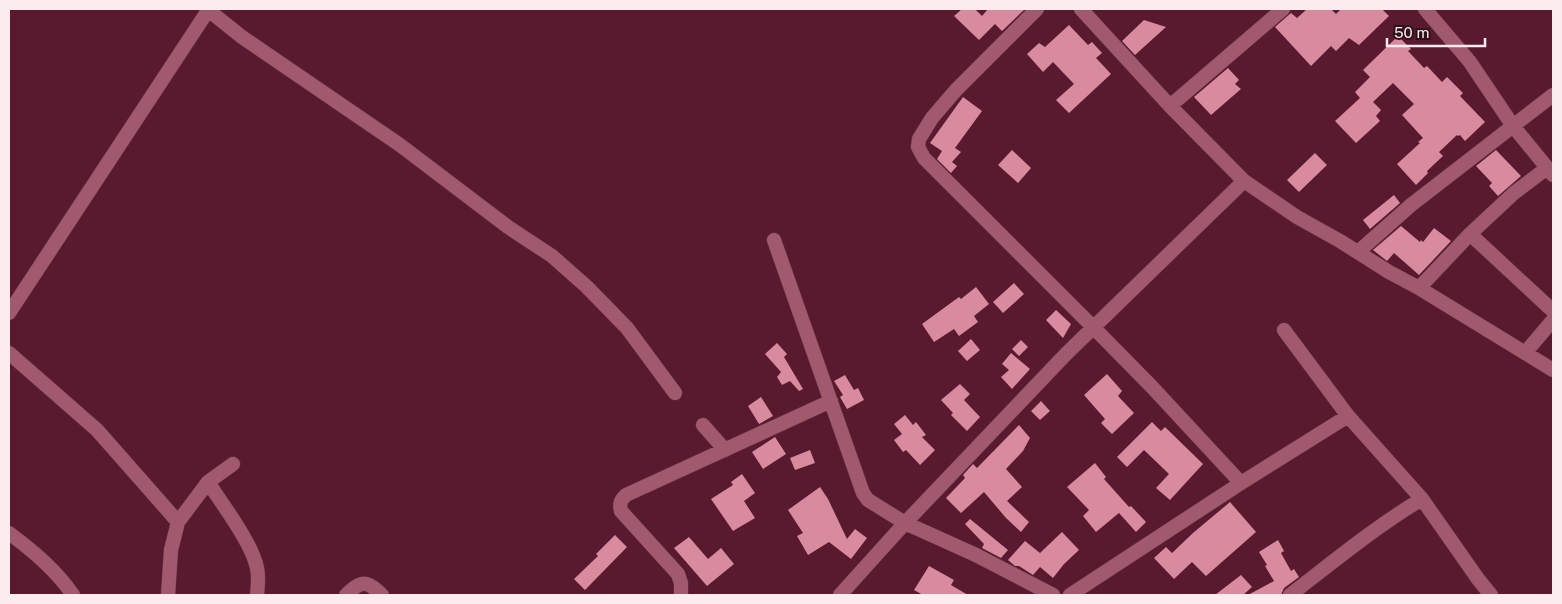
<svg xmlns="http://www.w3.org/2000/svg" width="1562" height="604" viewBox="0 0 1562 604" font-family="'Public Sans',sans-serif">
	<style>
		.building { fill: #d88b9f }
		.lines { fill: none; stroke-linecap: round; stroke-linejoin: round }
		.minor-casing { stroke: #6a394b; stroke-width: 15 }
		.minor { stroke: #a1596d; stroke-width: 14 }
	</style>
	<rect width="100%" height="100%" fill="#59192f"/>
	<path class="building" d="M962,9H975L982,16L988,9H1025L1002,31L995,24L979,40L954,16Z
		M1307,9H1331L1336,14L1341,9H1382L1389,16L1359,45L1349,38L1336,51L1331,46L1311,66L1275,27L1291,13L1297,18Z
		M1144,20L1166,27L1135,55L1122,41Z
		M1069,25L1088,45L1092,42L1102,53L1096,58L1111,74L1069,113L1056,100L1074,84L1053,62L1043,72L1027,54L1039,43L1045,47Z
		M1398,36L1411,49L1408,51L1424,68L1427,66L1442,82L1447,77L1463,93L1460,96L1485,122L1465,141L1460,135L1458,136L1457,135L1439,152L1443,156L1427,171L1428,173L1416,185L1397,164L1420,143L1418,142L1423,138L1402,115L1414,104L1393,83L1373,102L1381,110L1376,116L1380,121L1356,143L1335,121L1360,98L1355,92L1370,77L1363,70Z
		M1228,68L1239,80L1235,84L1241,89L1211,115L1194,97Z
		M963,97L982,111L955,148L961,152L952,162L957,166L951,173L937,159L942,151L930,143Z
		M1012,150L1031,168L1018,183L998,165Z
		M1496,150L1521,176L1498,196L1489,186L1492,183L1476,166Z
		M1315,153L1327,165L1299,192L1287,180Z
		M1394,195L1400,203L1370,229L1363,220Z
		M1401,226L1420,242L1421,240L1423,242L1434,228L1451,241L1419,275L1394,253L1387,261L1373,250Z
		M1014,283L1024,294L1003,313L993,302Z
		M976,287L989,304L974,316L978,322L959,336L954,329L934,342L922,324L959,297L961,299Z
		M1056,310L1071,324L1063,338L1046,320Z
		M971,339L980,350L967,361L958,351Z
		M1021,340L1028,347L1019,356L1012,349Z
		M777,343L787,354L784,357L803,389L799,391L790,381L782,385L777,377L781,372L765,354Z
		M1011,353L1030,369L1012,389L1001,377L1009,370L1002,364Z
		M1107,374L1122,391L1118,396L1134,413L1112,434L1101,423L1105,419L1084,395Z
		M845,375L854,390L858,388L864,400L847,409L840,397L843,395L834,381Z
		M960,384L970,394L964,400L980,417L967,431L951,415L953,413L941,400Z
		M761,397L773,416L759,424L748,406Z
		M1041,401L1050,411L1040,420L1031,411Z
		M905,415L913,425L916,422L926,435L922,437L935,450L920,465L906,450L903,452L894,440L902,434L894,424Z
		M1152,422L1161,431L1165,427L1203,464L1170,500L1156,488L1169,474L1144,450L1127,467L1117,457Z
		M1019,425L1030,438L1023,451L1006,469L1022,487L1007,501L1029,522L1021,532L1006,518L984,492L961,513L946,498L965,478L963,475L973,464L977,468Z
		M775,437L786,454L763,469L752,452Z
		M810,450L815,463L795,470L790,458Z
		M1095,463L1106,477L1104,479L1129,507L1131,506L1146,522L1136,532L1119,513L1096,532L1083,516L1089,510L1067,487Z
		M742,474L755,493L744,501L755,518L733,531L711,499L733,485L731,482Z
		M820,487L828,499L847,539L855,529L867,538L851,559L829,542L808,555L797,536L803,533L788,510Z
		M1230,502L1256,532L1206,576L1192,562L1174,579L1154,558L1166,547L1172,553L1193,533Z
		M970,519L1008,550L1001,558L982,548L984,544L965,524Z
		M1062,532L1079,550L1064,564L1053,578L1040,567L1033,575L1019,566H1015L1008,560L1025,541L1040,553Z
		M615,535L627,547L585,590L574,579L598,556L596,554Z
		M689,537L708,559L721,548L734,564L707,586L674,548Z
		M1278,540L1284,551L1281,553L1291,571L1294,569L1299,577L1284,588L1281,595H1248L1274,581L1265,566L1267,565L1259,552Z
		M929,566L954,580L951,585L968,595H923L914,590Z
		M1241,575L1252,587L1243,595H1215Z"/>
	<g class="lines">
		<defs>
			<path id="minor" d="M207,9L242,37L400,145L508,227L552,256L587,287L627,328L675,393
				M1037,9L956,90L932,118L919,139L918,147L924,158L1094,328L1152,387L1241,483
				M1081,9L1170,106L1244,181L1297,217L1340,241L1389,272L1419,288L1553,370
				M1425,9L1470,62L1513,126L1553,175
				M1170,106L1283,9
				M1470,234L1553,311
				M774,240L863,493L868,500L905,523L976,555L1053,595
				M1358,252L1411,205L1553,95
				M1419,288L1470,234L1514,193L1547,168
				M9,313L209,9
				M1284,330L1348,416
				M9,353L97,430L178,522
				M1525,353L1553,320
				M703,425L725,450
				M208,482C222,504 252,543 257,568C259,577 258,586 257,595
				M9,533C33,551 56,570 73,595
				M168,595L171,550L178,522L208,482L233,464
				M346,595C362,580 366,580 382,595
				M681,595V583L678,574L621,511C619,503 621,500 626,495L831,401
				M840,595L905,523L1066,354L1244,181
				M1070,595L1241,483L1348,416L1422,499L1478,579L1491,595
				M1290,595C1333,562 1375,527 1422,499"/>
		</defs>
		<use href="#minor" class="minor-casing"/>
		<use href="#minor" class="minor"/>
	</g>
	<rect width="1562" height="604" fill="none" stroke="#fdecef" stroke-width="20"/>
	<path d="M1387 38v8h98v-8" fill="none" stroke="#fdecef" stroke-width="2.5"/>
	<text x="1394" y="38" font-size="15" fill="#fdecef" stroke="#2d1119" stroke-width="4" paint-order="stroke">50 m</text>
</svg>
